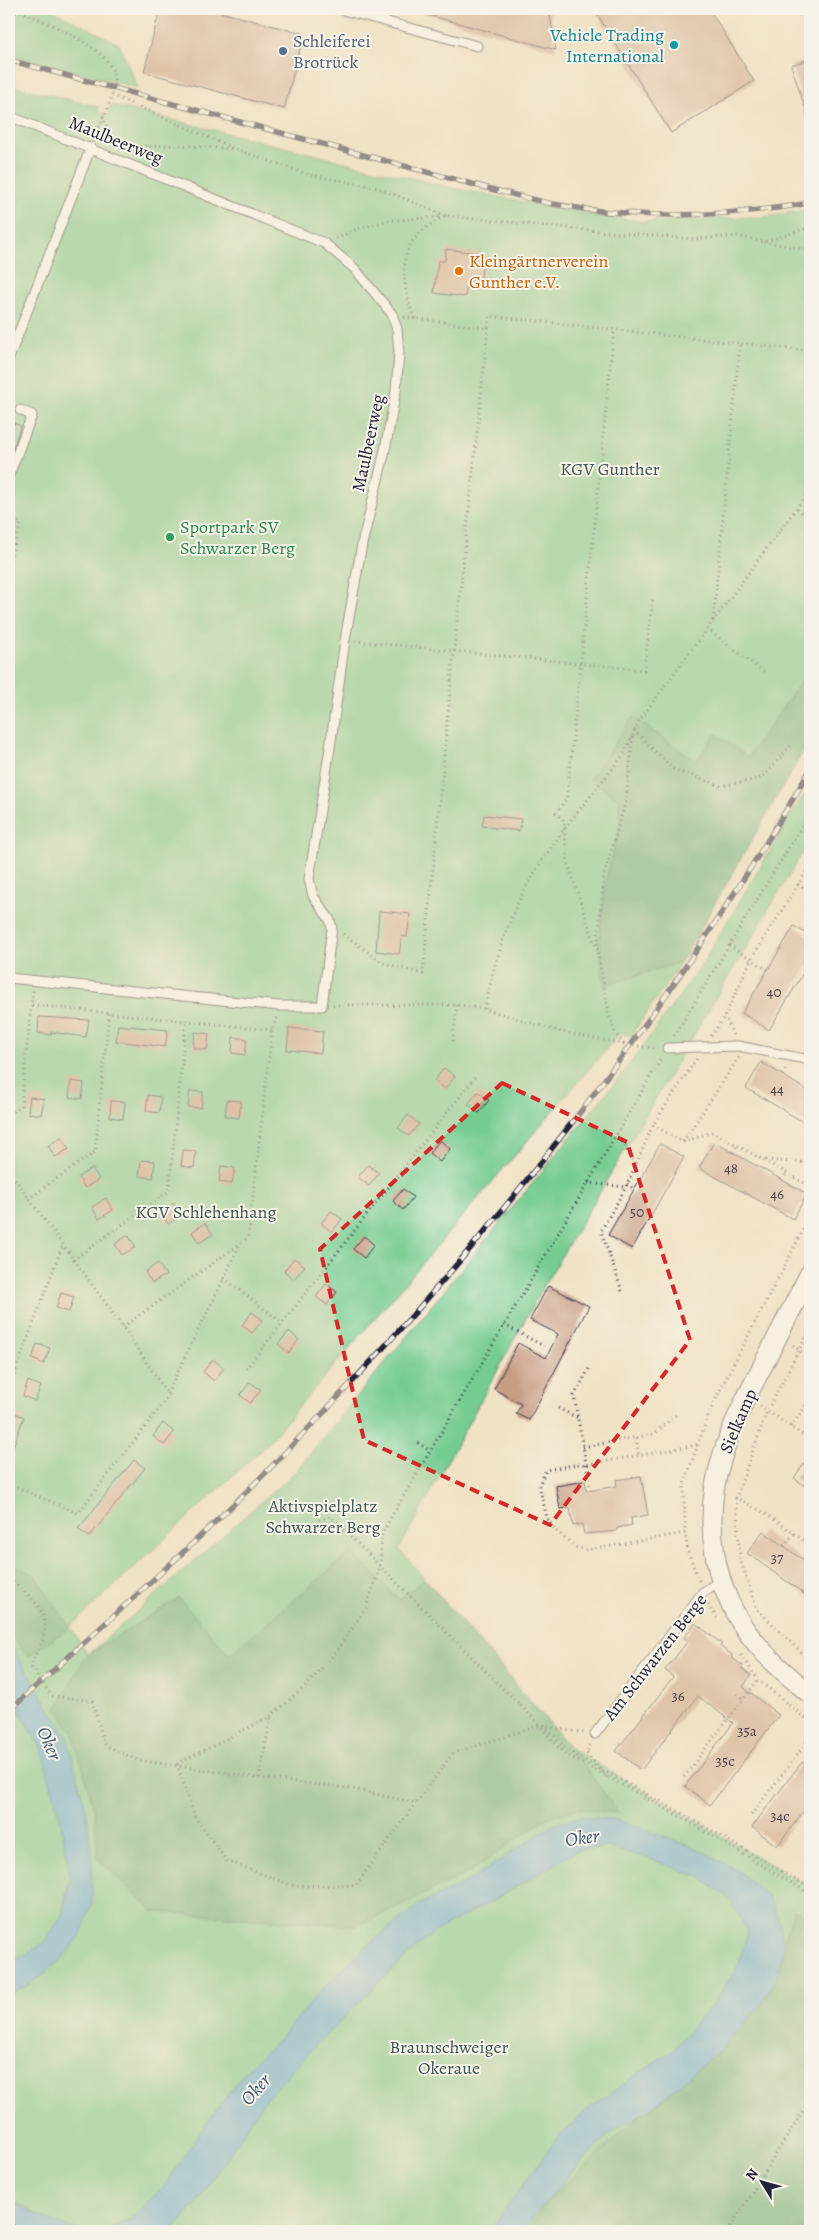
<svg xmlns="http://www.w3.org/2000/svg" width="819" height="2240" viewBox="0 0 819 2240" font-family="Alegreya,serif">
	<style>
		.green { fill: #75cc90; stroke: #4c7766 }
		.forest { fill: #60b07a; stroke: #41695a }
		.water { fill: #5facd8; stroke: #40678a }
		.building { fill: #c89d85 }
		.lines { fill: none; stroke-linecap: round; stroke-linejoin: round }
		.lane-casing { stroke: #413f50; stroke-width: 11 }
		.street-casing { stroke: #413f50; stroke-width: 21 }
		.path { stroke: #413f50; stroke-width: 3; stroke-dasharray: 1 4; stroke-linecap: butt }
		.lane { stroke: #fff; stroke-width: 9 }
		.street { stroke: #fff; stroke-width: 19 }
		.rail-casing { stroke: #22223b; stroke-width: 5.5 }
		.rail { stroke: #f7f3e8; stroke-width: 4; stroke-dasharray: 11; stroke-linecap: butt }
		.marked { fill: none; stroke: #d62828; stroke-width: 4; stroke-dasharray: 10 6; stroke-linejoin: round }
		.culture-dot { fill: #0f9aa8; stroke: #f7f3e8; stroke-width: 2 }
		.service-dot { fill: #5c6f8a; stroke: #f7f3e8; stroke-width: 2 }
		.food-dot { fill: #e8710a; stroke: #f7f3e8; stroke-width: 2 }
		.leisure-dot { fill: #2e9e5b; stroke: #f7f3e8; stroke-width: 2 }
		.labels { text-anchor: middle; stroke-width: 4; stroke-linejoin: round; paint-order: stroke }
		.number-label { font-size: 15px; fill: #4c414e }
		.culture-label { font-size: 18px; fill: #0d838f; stroke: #f7f3e8; text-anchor: end }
		.service-label { font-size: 18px; fill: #4e5e75; stroke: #f7f3e8; text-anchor: start }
		.street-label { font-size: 18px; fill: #22223b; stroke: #f7f3e8 }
		.food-label { font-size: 18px; fill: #c56008; stroke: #f7f3e8; text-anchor: start }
		.park-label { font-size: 18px; fill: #3b5554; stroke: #f7f3e8 }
		.leisure-label { font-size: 18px; fill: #27864d; stroke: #f7f3e8; text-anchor: start }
		.water-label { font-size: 19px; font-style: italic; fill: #3a597a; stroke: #f7f3e8 }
	</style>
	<rect width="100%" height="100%" fill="#f7f3e8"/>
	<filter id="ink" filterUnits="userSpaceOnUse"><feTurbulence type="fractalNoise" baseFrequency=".02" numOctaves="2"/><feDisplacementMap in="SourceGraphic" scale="10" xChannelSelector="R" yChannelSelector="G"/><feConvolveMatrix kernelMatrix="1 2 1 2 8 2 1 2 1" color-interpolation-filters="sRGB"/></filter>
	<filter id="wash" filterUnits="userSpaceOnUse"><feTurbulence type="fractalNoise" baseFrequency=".0096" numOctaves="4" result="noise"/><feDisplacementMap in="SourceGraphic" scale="20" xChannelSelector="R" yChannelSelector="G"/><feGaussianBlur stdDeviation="1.12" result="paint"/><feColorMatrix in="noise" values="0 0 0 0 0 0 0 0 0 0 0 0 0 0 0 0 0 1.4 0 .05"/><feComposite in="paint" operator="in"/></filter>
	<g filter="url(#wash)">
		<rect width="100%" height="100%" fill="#f0e2c5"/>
		<path class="green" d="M9,9H50L119,44L138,88L9,54Z
			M9,85L99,107L98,112L108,115L111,105L452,188L588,214L645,222L773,216L810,209V724L669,965L681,962L631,1036L620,1033L267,1444L70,1627L88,1655L296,1471L627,1068L699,969L810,784V840L546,1282L399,1549L572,1749L810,1887V2231H9Z"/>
		<path class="forest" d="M810,669V740L681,962L604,986L599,940L606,880L620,825L619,799L590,779L633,717L696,761L716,734L748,757Z
			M351,1552L400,1600L424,1579L572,1749L619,1813L577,1809L545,1819L468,1873L356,1926L154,1912L98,1859L94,1810L73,1732L56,1709L87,1655L179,1598L229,1655Z
			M9,1562L34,1575L70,1627L28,1657L9,1632Z
			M794,1910L810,1919V2231H527L548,2200L762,2004Z"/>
		<path class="water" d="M9,1642L67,1737L87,1814L92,1858V1902L81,1935L62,1959L29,1985L9,1994V1965L45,1942L62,1915L70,1876L61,1821L41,1748L9,1692Z
			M580,1817L614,1819L659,1834L700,1850L741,1873L769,1898L780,1924L784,1947L776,1978L762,2004L720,2050L652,2108L612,2132L578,2165L532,2218L524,2231H490L557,2138L588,2109L674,2049L714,2003L737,1968L748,1933L730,1899L698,1876L650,1859L608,1847L578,1850L496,1899L434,1932L391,1971L313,2048L263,2102L199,2200L173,2231H104L130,2219L164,2187L201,2131L245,2071L283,2035L322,1990L363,1949L420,1904L473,1879L550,1826Z
			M9,2199C31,2212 55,2225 80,2231H9Z"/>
		<g id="blocks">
			<path class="building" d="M160,9H208L304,34L284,109L144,72Z
				M422,9H549L556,50L421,13Z
				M594,9H709L754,81L671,133Z
				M810,59V116L808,117L791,65Z
				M446,249L484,254L480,283L467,281L465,297L434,293L438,261H445Z
				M9,421L21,426L9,458Z
				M484,815L521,819L519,831L482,826Z
				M379,911L410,914L407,937L402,936L399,954L376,951Z
				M794,926L810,936V962L769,1030L742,1013Z
				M39,1017L89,1020L86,1037L51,1032V1035L38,1033Z
				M118,1025L168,1030L165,1047L116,1041Z
				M289,1028L323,1031L321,1053L287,1050Z
				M195,1032L209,1034L207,1050L193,1048Z
				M233,1037L247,1039L245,1055L232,1053Z
				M761,1062L810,1092V1126L746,1088Z
				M444,1068L455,1076L445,1089L434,1081Z
				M71,1081L84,1083L82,1099L69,1097Z
				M190,1091L203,1092L201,1108L188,1107Z
				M478,1092L489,1100L479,1113L468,1104Z
				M148,1095L161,1097L159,1113L146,1111Z
				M30,1097L44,1099L41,1115L28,1113Z
				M227,1100L241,1101L239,1118L225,1116Z
				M111,1101L125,1102L123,1119L110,1117Z
				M408,1115L419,1124L409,1136L398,1128Z
				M61,1137L69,1149L55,1157L48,1146Z
				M440,1140L450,1149L440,1162L429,1153Z
				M714,1142L807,1194L793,1219L699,1168Z
				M660,1144L684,1157L632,1249L608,1235Z
				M183,1150L196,1151L194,1168L181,1166Z
				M141,1160L155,1161L153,1178L139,1176Z
				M368,1165L379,1173L369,1186L358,1177Z
				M221,1166L235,1168L232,1184L219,1182Z
				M92,1168L99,1179L85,1188L78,1177Z
				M403,1189L413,1197L403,1210L393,1201Z
				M106,1198L113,1210L99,1219L92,1207Z
				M174,1203L182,1215L168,1224L161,1212Z
				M331,1211L342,1219L332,1232L321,1223Z
				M205,1223L213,1234L199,1243L192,1232Z
				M128,1235L136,1247L122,1255L115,1244Z
				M364,1236L374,1245L364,1258L353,1249Z
				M294,1258L305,1266L294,1279L284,1271Z
				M158,1263L166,1275L152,1283L145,1272Z
				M326,1284L337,1292L327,1305L316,1297Z
				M548,1286L589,1306L529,1420L516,1414L521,1404L494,1389L518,1343L546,1358L558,1334L530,1320Z
				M61,1293L74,1297L69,1312L56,1308Z
				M252,1312L263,1320L252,1333L242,1325Z
				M289,1331L299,1340L289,1353L278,1344Z
				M37,1344L50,1348L44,1364L32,1359Z
				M213,1359L224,1368L214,1381L203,1372Z
				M28,1381L41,1386L35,1401L23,1396Z
				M250,1382L261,1390L250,1403L240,1395Z
				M12,1412L24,1417L10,1455L9,1420Z
				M163,1423L174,1432L164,1445L153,1436Z
				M810,1455V1490L794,1478Z
				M134,1460L145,1468L89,1537L78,1529Z
				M641,1476L648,1515L631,1518L632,1525L617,1528V1531L584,1534L582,1524L573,1526L570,1508L560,1509L556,1486L585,1481L587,1491L617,1486L616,1480Z
				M763,1531L810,1565V1598L747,1553Z
				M695,1623L722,1644L720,1646L732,1655L731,1657L743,1666L741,1668L751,1675L743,1687L779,1715L710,1805L685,1786L733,1723L698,1696L641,1770L616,1751L673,1677L665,1670L688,1641L684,1638Z
				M802,1762L810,1768V1803L777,1846L752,1827Z"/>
		</g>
	</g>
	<g filter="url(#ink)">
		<use href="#blocks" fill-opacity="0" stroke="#413f50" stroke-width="1"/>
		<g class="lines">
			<defs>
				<path id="lane" d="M339,9L477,46
					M9,116L324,243L355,269L392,314L397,329L399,352L396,391L384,455L362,544L345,640L330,748L309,879L313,896L330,920L332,928L322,1006H279L9,978
					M9,358L91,147
					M9,475L32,415L20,410
					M667,1048L738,1046L810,1060
					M595,1734L703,1592L720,1581"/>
				<path id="street" d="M810,1273C794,1304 778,1336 762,1367C747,1396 731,1426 722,1457C702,1520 712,1591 755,1642C771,1662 791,1678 810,1694"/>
			</defs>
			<use href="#lane" class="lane-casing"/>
			<use href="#street" class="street-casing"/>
			<path class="path" d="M16,9C40,20 114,48 114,78C115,98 102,118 95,136
				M112,95L238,150L307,174L378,188L447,216C395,238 399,272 414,319
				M103,116L111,144
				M120,147L179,145L233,149
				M336,238L358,229L386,221L447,216L629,234L696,239L738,236L764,242L810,227
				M764,242L810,250
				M404,317L488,328L490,316L810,351
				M797,509L810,518
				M9,518L21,523L9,563
				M713,620L740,343
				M707,629L766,673
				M355,641L644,670L653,597
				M634,730L673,769L721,786L762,778L793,743
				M798,884L810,894
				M343,934L383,963L423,974L454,651L488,328
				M729,945L768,970
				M597,950L568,864L563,819L556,813L567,798L614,329
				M32,1005L272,1030
				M333,1005H457L485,1009L562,1032L629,1045L656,1048
				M485,1009L493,972L504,936L521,896L539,865L564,829L625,753L639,721L810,490
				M733,1035L725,1016L751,959L810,866
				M674,1036L810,813
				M711,1036L725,1016
				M453,1041L457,1005
				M624,1044L616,1034L610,1018L597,950L604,875L626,800L633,736
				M782,1075L786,1068
				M9,1115L21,1106L33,990
				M653,1125L683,1142L739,1057
				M617,1133L635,1164
				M683,1142L713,1132L810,1186
				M733,1152L738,1144
				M766,1160L810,1163
				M9,1171L123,1327L169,1396L78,1513L9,1484
				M782,1180L787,1173
				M588,1183L626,1187
				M627,1184L634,1189
				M28,1199L95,1152L109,1013
				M239,1246L224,1278L282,1323
				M73,1260L169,1191L186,1020
				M622,1291L601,1231L626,1187L653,1125L697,1058
				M504,1325L544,1346
				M123,1327L248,1238L272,1030L278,1016
				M810,1329L767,1411L736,1498L740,1559L757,1609L810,1661
				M793,1345L810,1359
				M246,1369L475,1077
				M589,1369L574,1396L591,1491
				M9,1389L60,1252L63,1247
				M167,1394L224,1278
				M760,1406L810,1440
				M558,1408L578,1418
				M791,1427L810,1400
				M636,1438L639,1456
				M418,1443L430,1451
				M583,1447L654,1434L676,1415
				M735,1497L768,1515L810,1545
				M319,1520L331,1517L533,1718L564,1753L681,1817L810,1894
				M685,1533L587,1550L576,1547L556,1531L547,1518L539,1485L546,1470L579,1464L586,1465L697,1445
				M784,1546L794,1533
				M9,1579C28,1594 52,1611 43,1639C40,1649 32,1657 32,1668L52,1696L92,1701L105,1745L137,1760L259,1778L348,1788L416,1803L453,1753L539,1726L585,1733
				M699,1581L688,1552L685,1533L684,1484L708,1416L721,1388L810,1217
				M708,1605L717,1618
				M741,1655L758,1680L810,1722
				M737,1694L743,1699
				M544,1725L566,1749L587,1762L683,1814L810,1888
				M590,1745L586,1753L608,1778
				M177,1764L271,1716L307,1685L339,1648L366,1608L380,1568L382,1533L662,1057
				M177,1764L195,1817L227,1861L294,1886L356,1885L416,1803
				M684,1777L758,1680
				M259,1778L271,1716
				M751,1815L810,1738
				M728,2231L810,2100"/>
			<use href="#lane" class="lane"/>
			<use href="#street" class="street"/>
			<defs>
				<path id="rail" d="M9,60L483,187C507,193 530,199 553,204C637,220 727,217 810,203
					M9,1711C99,1628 192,1548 278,1460C481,1252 664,1021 810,770"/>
			</defs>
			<use href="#rail" class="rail-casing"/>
			<use href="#rail" class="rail"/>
		</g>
	</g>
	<path d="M0 0H819V2240H0ZM502,1083L627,1142L690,1340L550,1525L364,1440L320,1249Z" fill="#f0e2c5" fill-opacity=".55" fill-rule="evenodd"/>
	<path class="marked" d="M502,1083L627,1142L690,1340L550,1525L364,1440L320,1249Z"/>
	<circle class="culture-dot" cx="674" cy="45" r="5"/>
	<circle class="service-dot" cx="283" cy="51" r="5"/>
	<circle class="food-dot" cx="459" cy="271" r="5"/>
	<circle class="leisure-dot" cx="170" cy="537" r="5"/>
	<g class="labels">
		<g class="number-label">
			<text x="774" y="997">40</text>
			<text x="777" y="1094">44</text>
			<text x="731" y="1173">48</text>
			<text x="777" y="1199">46</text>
			<text x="637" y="1217">50</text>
			<text x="777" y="1563">37</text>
			<text x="678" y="1701">36</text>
			<text x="747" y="1736">35a</text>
			<text x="725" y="1766">35c</text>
			<text x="780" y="1821">34c</text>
		</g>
		<g class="culture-label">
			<text x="664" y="41">Vehicle Trading<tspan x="664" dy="21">International</tspan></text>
		</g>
		<g class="service-label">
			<text x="293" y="47">Schleiferei<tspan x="293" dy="21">Brotrück</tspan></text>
		</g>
		<g class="street-label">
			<text transform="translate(116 140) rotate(22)" y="6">Maulbeerweg</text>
			<text transform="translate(368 443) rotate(-78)" y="6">Maulbeerweg</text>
			<text transform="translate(738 1421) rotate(-67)" y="6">Sielkamp</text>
			<text transform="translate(655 1657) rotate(-52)" y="6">Am Schwarzen Berge</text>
		</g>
		<g class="food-label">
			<text x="469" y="267">Kleingärtnerverein<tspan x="469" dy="21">Gunther e.V.</tspan></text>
		</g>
		<g class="park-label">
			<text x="610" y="475">KGV Gunther</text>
			<text x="206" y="1218">KGV Schlehenhang</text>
			<text x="323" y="1512">Aktivspielplatz<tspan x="323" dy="21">Schwarzer Berg</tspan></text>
			<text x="449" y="2053">Braunschweiger<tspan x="449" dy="21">Okeraue</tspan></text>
		</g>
		<g class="leisure-label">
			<text x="180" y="533">Sportpark SV<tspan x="180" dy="21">Schwarzer Berg</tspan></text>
		</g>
		<g class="water-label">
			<text transform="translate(50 1743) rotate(66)" y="7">Oker</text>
			<text transform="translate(582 1837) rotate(-8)" y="7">Oker</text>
			<text transform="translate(255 2089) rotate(-49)" y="7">Oker</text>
		</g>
	</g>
	<rect width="819" height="2240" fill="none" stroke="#f7f3e8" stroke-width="30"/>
	<g transform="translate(762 2182) rotate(307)" stroke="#f7f3e8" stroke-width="4" paint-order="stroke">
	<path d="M0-4L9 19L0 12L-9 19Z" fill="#22223b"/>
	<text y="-8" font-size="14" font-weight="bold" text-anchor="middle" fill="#22223b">N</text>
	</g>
</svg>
